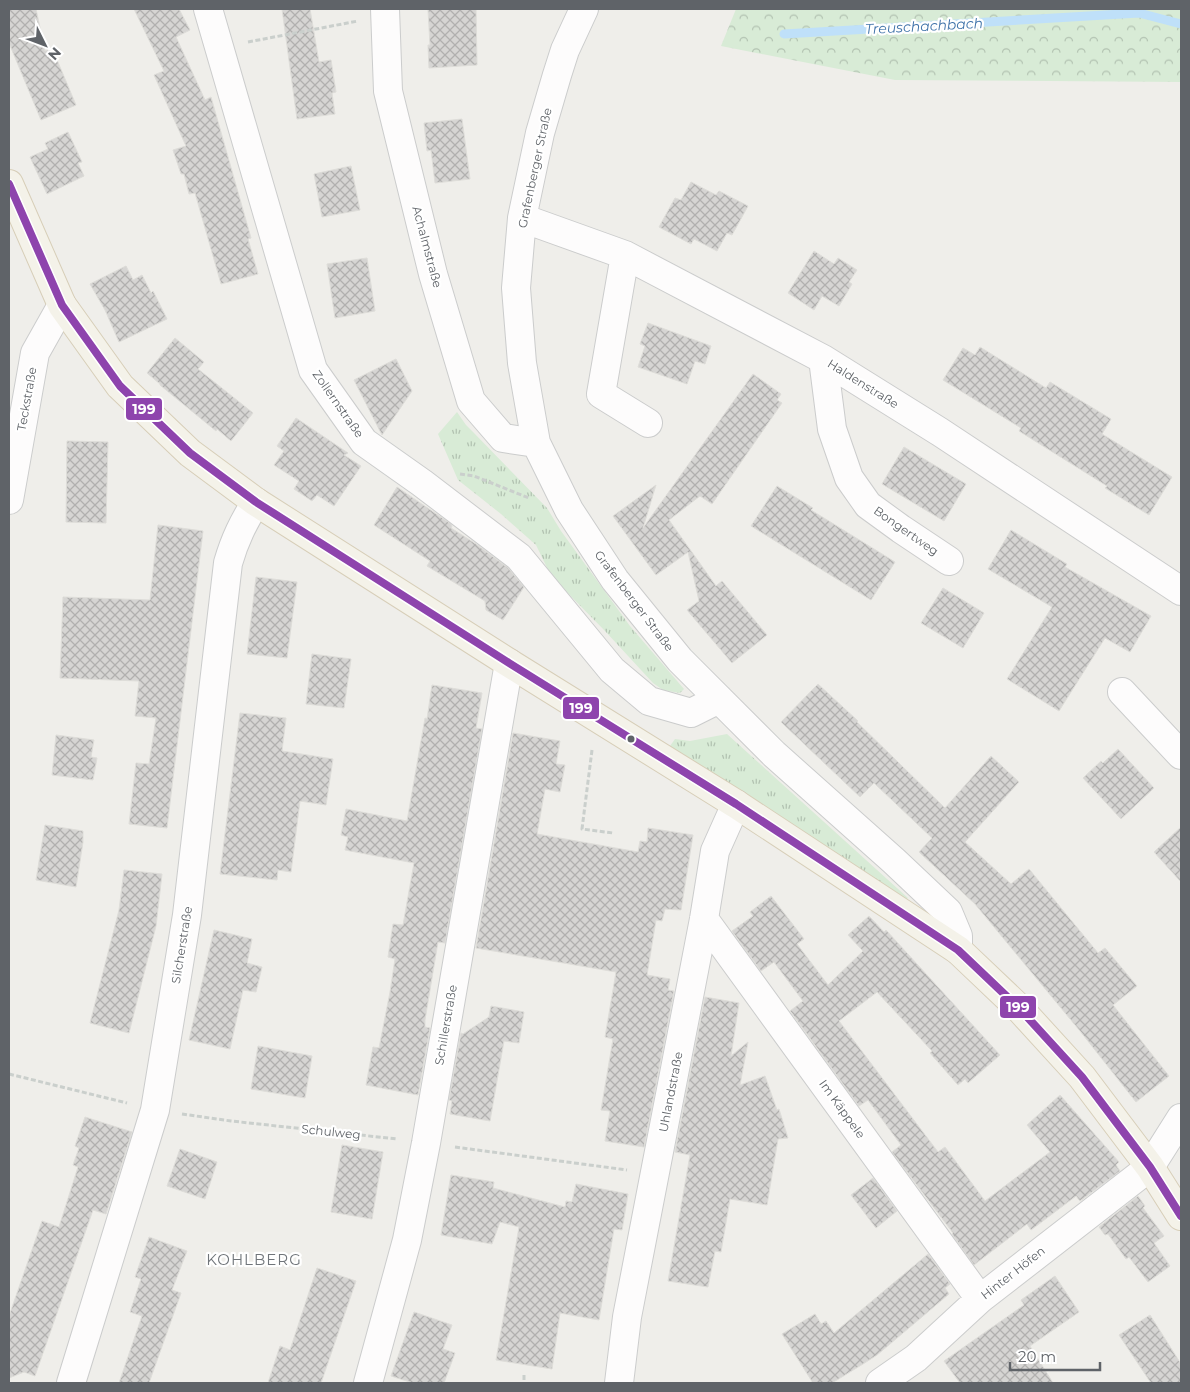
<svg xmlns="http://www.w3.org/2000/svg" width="1190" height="1392" viewBox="0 0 1190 1392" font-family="Montserrat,sans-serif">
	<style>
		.grass { fill: url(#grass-tufts) }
		.forest { fill: url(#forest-crowns) }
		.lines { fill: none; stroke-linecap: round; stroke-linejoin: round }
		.stream { stroke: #bfe0f9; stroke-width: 9 }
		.building { fill: url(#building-cross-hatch); stroke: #deddd9 }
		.minor-casing { stroke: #cbcccc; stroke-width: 30 }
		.major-casing { stroke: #d7ceb8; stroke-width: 30 }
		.path { stroke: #cacfcc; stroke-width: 3; stroke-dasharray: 5 2.5; stroke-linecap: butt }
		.minor { stroke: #fdfcfc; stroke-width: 28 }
		.major { stroke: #f4f2e9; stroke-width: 28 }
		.bus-1-casing { stroke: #fff; stroke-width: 11 }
		.bus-1 { stroke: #8e44ad; stroke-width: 8 }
		.bus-dot { fill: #5f6368; stroke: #fff; stroke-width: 2 }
		.labels { text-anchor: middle; stroke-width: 4.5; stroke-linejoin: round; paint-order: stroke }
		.street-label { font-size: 12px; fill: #5f6368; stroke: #fff }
		.water-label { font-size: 14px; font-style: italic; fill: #4174aa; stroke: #fff }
		.quarter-label { font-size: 15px; letter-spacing: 1px; fill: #70757a; stroke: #fff }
		.line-badge { stroke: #fff; stroke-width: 2 }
		.badge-label { font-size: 14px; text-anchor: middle; font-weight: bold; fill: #fff }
	</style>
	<defs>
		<pattern id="grass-tufts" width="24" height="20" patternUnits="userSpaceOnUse" patternTransform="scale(1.25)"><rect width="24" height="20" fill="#d8ebd6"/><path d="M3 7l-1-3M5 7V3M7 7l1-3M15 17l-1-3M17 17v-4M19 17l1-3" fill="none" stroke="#b2c2b1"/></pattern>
		<pattern id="forest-crowns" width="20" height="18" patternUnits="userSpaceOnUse" patternTransform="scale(1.25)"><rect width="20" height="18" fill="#d8ebd6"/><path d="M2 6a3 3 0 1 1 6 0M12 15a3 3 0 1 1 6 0" fill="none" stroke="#b2c2b1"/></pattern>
		<pattern id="building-cross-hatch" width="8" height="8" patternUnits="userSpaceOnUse" patternTransform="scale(1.25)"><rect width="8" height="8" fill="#d6d5d3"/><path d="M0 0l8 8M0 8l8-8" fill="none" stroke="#b1b0af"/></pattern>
	</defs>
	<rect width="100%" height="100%" fill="#efeeea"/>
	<path class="grass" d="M457,412L466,425L474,433L547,508L561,531L630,626L684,689L680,693L663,690L653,683L605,631L551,576L536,545L501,514L458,480L438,434Z
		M727,734L908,898L903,902L845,866L670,746L675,739L690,741Z"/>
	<path class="forest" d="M736,9H1181V82L895,80L721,46Z"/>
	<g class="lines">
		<path class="stream" d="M784,34L1139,13L1181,24"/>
	</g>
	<path class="building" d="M9,9H36L45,51L52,48L76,105L41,120L9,43Z
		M134,9H179L190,30L176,37L205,100L211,97L251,238L248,239L258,274L221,284L195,193L189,194L184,174H181L173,150L186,146L154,75L164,71Z
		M282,9H310L319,62L331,60L336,92L332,93L335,114L297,119Z
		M428,9H476L477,65L429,68L428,45H430Z
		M462,119L470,179L435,183L431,150L427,151L424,123Z
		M68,132L82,162L78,163L84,176L47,194L30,157L48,149L45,143Z
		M351,166L360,210L322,217L314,174Z
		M691,182L716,195L719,191L748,206L732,235L727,233L717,251L694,239L691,244L659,227L675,198L681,200Z
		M814,251L834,264L838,258L857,270L849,282L852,284L839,306L822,296L814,310L788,293Z
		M367,258L375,311L335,318L327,264Z
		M126,266L133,280L142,275L151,293L153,291L167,319L119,342L105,310L90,284Z
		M648,323L711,346L705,364L695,361L687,384L638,367L645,346L640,344Z
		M175,338L204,362L198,369L253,413L231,441L217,429L216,431L160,385V384L147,373Z
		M980,347L1046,388L1050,382L1111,419L1102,434L1172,477L1149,515L1105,488L1107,486L1019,431L1021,428L943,380L963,348L975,355Z
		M396,359L412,391L382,435L354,380Z
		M753,374L781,394L777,400L782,403L712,504L700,496L669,520L716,586L722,581L767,635L732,663L687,610L699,601L688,552L656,575L613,516L656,485L643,528Z
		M296,418L348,453L344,455L361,466L334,506L317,495L312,501L294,489L299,481L274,465L284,451L277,446Z
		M67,441L108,442L106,523L66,522Z
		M904,447L966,484L944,521L882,484Z
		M777,486L813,508L811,510L895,562L871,600L751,526Z
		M397,487L451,524L452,526L451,528L476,544L508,568L524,587L503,620L486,610L485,601L427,566L430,561L374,525Z
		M158,525L203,531L167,828L129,824L136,763L149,764L156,718L135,716L139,681L60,678L63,597L150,600Z
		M1011,530L1067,564L1065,567L1151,616L1130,652L1105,638L1059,711L1007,679L1052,607L988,569Z
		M256,577L297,582L287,658L247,654Z
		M943,588L984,613L963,648L921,623Z
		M312,654L351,659L344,708L306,704Z
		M818,684L858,721L857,722L945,808L991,756L1019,782L965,842L1011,884L1029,869L1098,953L1105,948L1137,986L1113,1005L1169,1076L1136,1102L1080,1031L975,904L919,852L932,838L874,783L860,797L781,722Z
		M432,685L482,693L476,728L482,729L445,943L438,942L425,1020V1027L430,1028L418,1095L366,1085L373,1047L379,1048L390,992L395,959L388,957L393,924L403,925L414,863L345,850L348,837L341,835L346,809L407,821L425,718L427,719Z
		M240,713L286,718L282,751L333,759L326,805L300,801L291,872L278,870L277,880L220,874Z
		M513,733L560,741L556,764L565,765L560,792L545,789L537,834L638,852L640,841L647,842L648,828L693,835L681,910L665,909L662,921L656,920L647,975L670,979L668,990L674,991L644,1147L605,1141L610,1111L601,1110L613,1039L605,1037L616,972L476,948Z
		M56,735L94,740L91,757L97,758L93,780L52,775Z
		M1118,749L1154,788L1121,819L1083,778L1101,761L1103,763Z
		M45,825L83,831V842L76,887L36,880Z
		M1181,827V882L1154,852Z
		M124,870L162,874L156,926L129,1033L90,1023L119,910Z
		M771,896L804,939L797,944L828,985L863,951L848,935L869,916L884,932L886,930L1000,1055L968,1083L965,1079L958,1085L930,1053L932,1051L877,992L839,1021L938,1152L945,1147L985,1201L1050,1152L1027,1125L1060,1095L1119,1162L1116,1165L1120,1171L1080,1201L1076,1196L1031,1230L1027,1224L974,1265L952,1234L953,1233L892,1152L901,1145L868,1100L859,1106L791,1012L790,1011L803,1001L774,962L761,971L732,931L753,916L750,912Z
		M214,930L252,939L247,963L262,967L256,992L243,990L230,1049L189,1040Z
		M705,997L739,1003L731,1056L748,1042L740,1085L765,1076L777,1110L779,1109L788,1138L778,1139L767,1205L730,1199L721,1252L715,1251L708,1287L668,1281L690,1155L675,1152Z
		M491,1006L524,1012L519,1043L504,1041L490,1121L450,1114L452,1101L449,1100L461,1033L463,1034L489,1017Z
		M258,1046L312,1056L305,1098L251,1089Z
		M85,1117L132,1132L106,1214L93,1210L35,1376L24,1372L9,1378V1316L42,1221L59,1227L78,1167L73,1165L79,1148L75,1146Z
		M342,1145L383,1152L372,1219L331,1212Z
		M180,1149L217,1162L205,1199L167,1186Z
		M451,1175L494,1182L493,1188L565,1207L566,1201L572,1202L576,1184L628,1194L622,1230L614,1229L599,1320L560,1313L552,1369L496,1360L519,1227L500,1222L492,1244L441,1235Z
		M873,1178L897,1211L876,1228L851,1195Z
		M1138,1196L1145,1206L1143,1208L1164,1236L1154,1243L1170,1266L1148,1282L1129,1257L1126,1259L1108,1234L1105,1235L1099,1227Z
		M149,1237L187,1251L172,1290L181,1293L149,1383H119L142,1316L130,1312L141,1279L135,1277Z
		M928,1254L950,1284L945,1288L949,1294L877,1355L863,1364L832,1383H813L782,1334L815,1314L821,1324L826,1321L834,1333Z
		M317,1268L356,1281L321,1383H268L280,1346L290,1350Z
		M1055,1276L1079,1312L1030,1346L1053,1383H960L944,1361L1024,1305L1021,1300Z
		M414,1312L452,1325L443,1349L455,1353L444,1383H413L391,1376Z
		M1150,1315L1181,1364V1383H1151L1119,1335Z"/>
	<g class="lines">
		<defs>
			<path id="minor" d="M208,9L313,370L364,442L422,483L519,557L612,670L649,701L691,713L719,699
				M385,9L388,91L433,274L471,401L503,438L536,443
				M584,9L565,50L557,75L540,133L522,218L516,288L522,363L536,443L569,510L615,580L680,660L774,754L894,861L948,912L958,936V950
				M522,218L625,255L823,359L940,432L1181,591
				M625,255L601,394L648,423
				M823,359L832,429L849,478L868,505L901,529L949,561
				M9,500L35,353L62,305
				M1122,692L1181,755
				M704,919L980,1299
				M71,1383L155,1110L187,915L228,563C235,539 243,523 256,502
				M368,1383L407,1240L426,1143L509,663
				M619,1383L627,1317L704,919L715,851L736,804
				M880,1383L916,1358L980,1299L1150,1167L1181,1118"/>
			<path id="major" d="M9,184L62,305L120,386L190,453L256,502L509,663L736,804L958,950L1019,1008L1082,1077L1150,1167L1181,1216"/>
		</defs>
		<use href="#minor" class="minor-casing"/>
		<use href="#major" class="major-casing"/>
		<path class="path" d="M248,42L358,21
			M460,474L474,476L529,498
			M592,750L582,829L613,833
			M9,1074L127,1103
			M182,1114L231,1121L397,1139
			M455,1147L627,1170
			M524,1375V1383"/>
		<use href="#minor" class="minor"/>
		<use href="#major" class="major"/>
		<defs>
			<path id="bus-1" d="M9,184L62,305L120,386L190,453L256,502L509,663L736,804L958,950L1019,1008L1082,1077L1150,1167L1181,1216"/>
		</defs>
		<use href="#bus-1" class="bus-1-casing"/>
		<use href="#bus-1" class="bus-1"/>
	</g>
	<circle class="bus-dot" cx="631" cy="739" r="4.5"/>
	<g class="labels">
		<g class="street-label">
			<text transform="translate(535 168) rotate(-78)" y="4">Grafenberger Straße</text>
			<text transform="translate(427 247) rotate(75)" y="4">Achalmstraße</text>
			<text transform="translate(863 384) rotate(32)" y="4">Haldenstraße</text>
			<text transform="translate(27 399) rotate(-80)" y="4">Teckstraße</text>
			<text transform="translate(338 404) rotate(55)" y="4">Zollernstraße</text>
			<text transform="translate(906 531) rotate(35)" y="4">Bongertweg</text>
			<text transform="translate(634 601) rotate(53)" y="4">Grafenberger Straße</text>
			<text transform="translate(182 945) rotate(-81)" y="4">Silcherstraße</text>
			<text transform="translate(446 1025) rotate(-80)" y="4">Schillerstraße</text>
			<text transform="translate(671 1092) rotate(-79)" y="4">Uhlandstraße</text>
			<text transform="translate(842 1109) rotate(54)" y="4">Im Käppele</text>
			<text transform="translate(331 1132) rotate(6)" y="4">Schulweg</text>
			<text transform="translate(1013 1273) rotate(-38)" y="4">Hinter Höfen</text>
		</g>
		<g class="water-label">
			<text transform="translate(924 26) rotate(-3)" y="5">Treuschachbach</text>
		</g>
		<g class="quarter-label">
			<text x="254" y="1265">KOHLBERG</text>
		</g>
	</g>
	<g class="line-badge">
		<rect x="125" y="397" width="38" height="24" rx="5" fill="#8e44ad"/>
		<rect x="562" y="696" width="38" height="24" rx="5" fill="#8e44ad"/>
		<rect x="999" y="995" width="38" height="24" rx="5" fill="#8e44ad"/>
	</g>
	<g class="badge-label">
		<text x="144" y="414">199</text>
		<text x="581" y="713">199</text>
		<text x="1018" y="1012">199</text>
	</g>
	<rect width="1190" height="1392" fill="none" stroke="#5f6368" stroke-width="20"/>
	<g transform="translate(45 45) rotate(132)" stroke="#ffffff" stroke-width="4" paint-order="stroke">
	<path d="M0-4L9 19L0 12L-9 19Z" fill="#5f6368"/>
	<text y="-8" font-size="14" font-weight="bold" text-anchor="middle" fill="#5f6368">N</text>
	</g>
	<path d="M1010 1362v8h90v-8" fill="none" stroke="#5f6368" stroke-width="2.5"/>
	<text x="1018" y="1362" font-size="15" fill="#5f6368" stroke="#ffffff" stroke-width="4" paint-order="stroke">20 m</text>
</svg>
